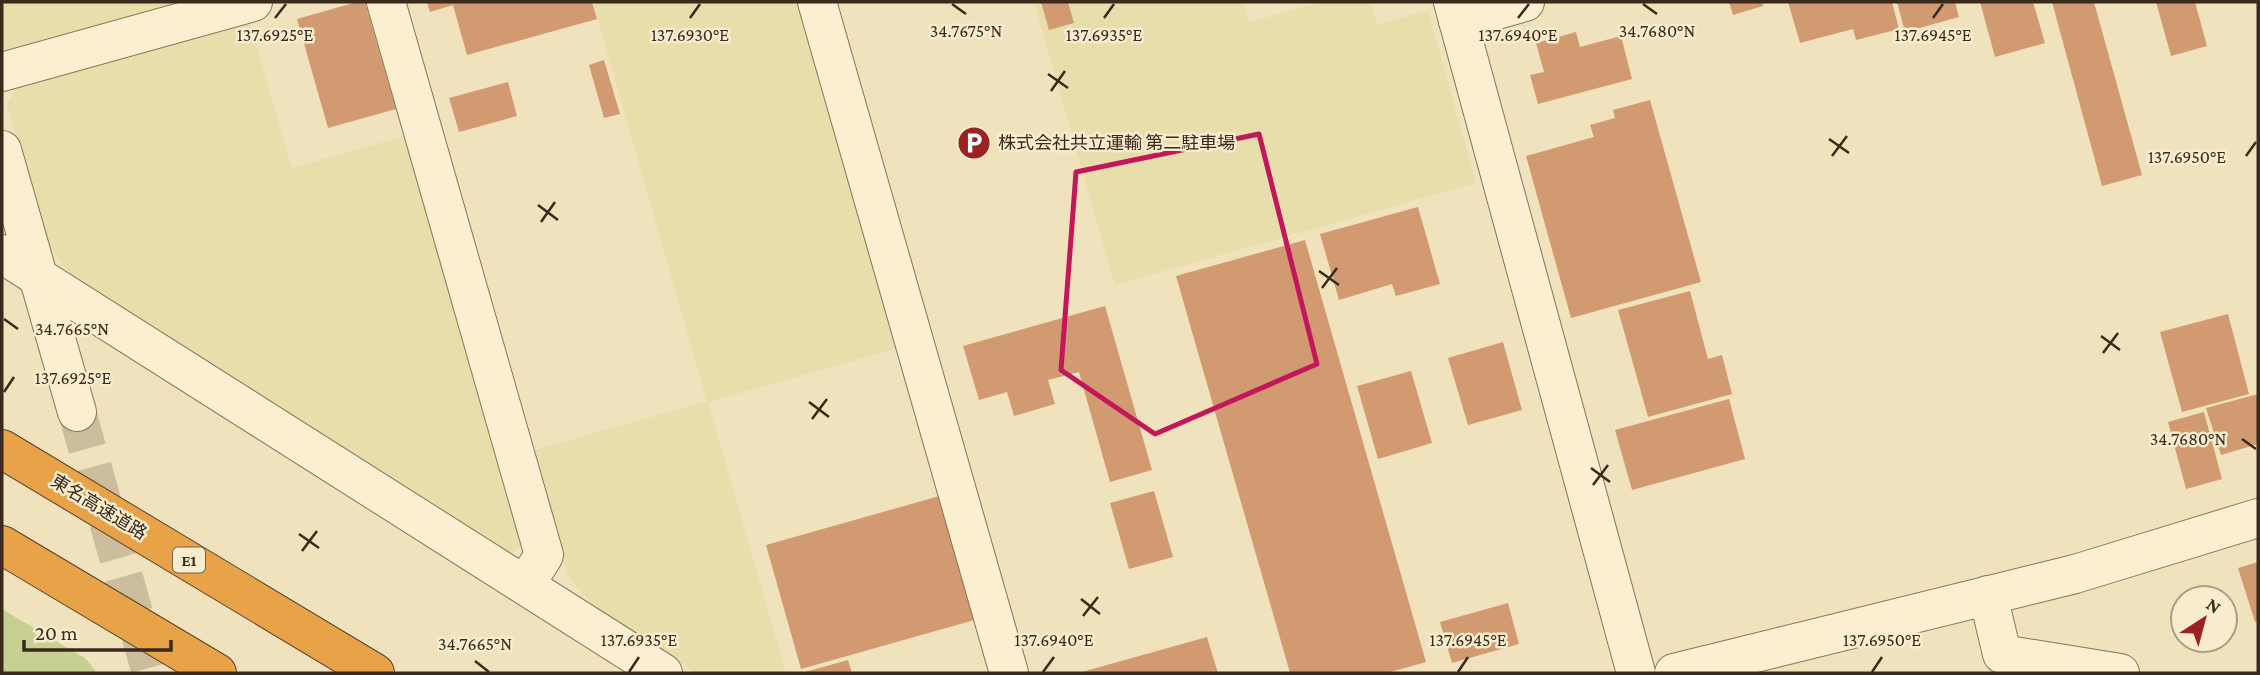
<svg xmlns="http://www.w3.org/2000/svg" width="2260" height="675" viewBox="0 0 2260 675" font-family="'Crimson Pro','Noto Sans JP',serif">
	<style>
		.farmland { fill: #e7deab }
		.green { fill: #c8d091 }
		.building { fill: #d29a71 }
		.lines { fill: none; stroke-linecap: round; stroke-linejoin: round }
		.tertiary-tunnel { stroke: #ccbd9d; stroke-width: 38; stroke-dasharray: 38 19; stroke-linecap: butt }
		.minor-casing { stroke: #8b7255; stroke-width: 40 }
		.tertiary-casing { stroke: #8b7255; stroke-width: 40 }
		.motorway-casing { stroke: #58402a; stroke-width: 40 }
		.minor { stroke: #fbefd2; stroke-width: 38 }
		.tertiary { stroke: #fbefd2; stroke-width: 38 }
		.motorway { stroke: #e8a247; stroke-width: 38 }
		.marked { fill: none; stroke: #c2185b; stroke-width: 5; stroke-linejoin: round }
		.ticks { fill: none; stroke: #392a1b; stroke-width: 2.5 }
		.labels { text-anchor: middle; stroke-width: 5; stroke-linejoin: round; paint-order: stroke }
		.shield { fill: #f8ecce; stroke: #726451; stroke-width: 2 }
		.shield-label { font-size: 16px; font-weight: bold; fill: #392a1b }
		.poi-label { font-size: 18px; fill: #392a1b; stroke: #f8ecce; text-anchor: start }
		.street-label { font-size: 18px; fill: #392a1b; stroke: #f8ecce }
		.ticks-label { font-size: 18px; text-anchor: middle; fill: #392a1b; stroke: #f8ecce; stroke-width: 5; stroke-linejoin: round; paint-order: stroke }
	</style>
	<rect width="100%" height="100%" fill="#f1e2be"/>
	<path class="farmland" d="M2,2H186L8,52L2,48Z
		M593,2H801L898,348L708,402L786,673H697L594,608L568,575L531,451L707,401Z
		M1034,2H1243L1249,22L1322,2H1370L1377,25L1428,10L1476,183L1115,285Z
		M249,21L292,168L406,136L523,545L510,554L72,276L47,243L7,105L18,86Z"/>
	<path class="green" d="M2,609L86,659L97,673H2Z"/>
	<path class="building" d="M357,2H365L396,109L328,128L297,19Z
		M427,2H592L597,19L467,55L453,5L430,12Z
		M1041,2H1068L1074,23L1049,30Z
		M1729,2H1762L1763,6L1733,15Z
		M1788,2H1892L1899,29L1856,40L1853,29L1800,43Z
		M1897,2H1955L1959,17L1905,32Z
		M1980,2H2033L2045,43L1995,57Z
		M2052,2H2094L2142,175L2102,186Z
		M2156,2H2195L2207,46L2171,56Z
		M1576,32L1580,47L1621,36L1632,79L1538,104L1530,75L1544,72L1536,43Z
		M604,60L620,114L604,118L589,65Z
		M508,82L517,116L459,132L449,98Z
		M1650,100L1701,282L1571,318L1526,156L1594,137L1590,125L1615,118L1613,110Z
		M1418,207L1440,284L1396,296L1392,284L1339,300L1320,234Z
		M1305,240L1426,662L1387,673H1290L1176,276Z
		M1690,291L1708,359L1722,355L1732,394L1648,417L1618,310Z
		M1105,306L1152,470L1110,482L1079,372L1048,380L1055,404L1014,416L1007,392L979,400L963,346Z
		M2228,314L2249,394L2182,412L2160,332Z
		M1503,342L1522,410L1468,425L1448,358Z
		M1411,371L1432,443L1378,459L1357,386Z
		M2258,394V444L2221,455L2206,408Z
		M1729,399L1745,459L1632,490L1615,430Z
		M2204,412L2222,479L2186,489L2168,422Z
		M1154,491L1173,557L1129,569L1110,503Z
		M943,495L978,619L801,669L766,545Z
		M2258,562V621L2255,622L2238,568Z
		M1508,603L1519,644L1452,663L1440,622Z
		M1207,637L1218,673H1082V672Z
		M848,660L852,673H805V672Z"/>
	<g class="lines">
		<path class="tertiary-tunnel" d="M77,412L151,673"/>
		<defs>
			<path id="minor" d="M386,2L544,555L525,585
				M817,2L1009,673
				M1458,21L1525,2
				M2,72L253,2
				M2,150L38,276
				M2,254L663,673
				M1988,595L2002,654L2120,673"/>
			<path id="tertiary" d="M1453,2L1636,673
				M38,276L77,412
				M1674,673L2075,574L2258,518"/>
			<path id="motorway" d="M2,449L375,673
				M2,545L217,673"/>
		</defs>
		<use href="#minor" class="minor-casing"/>
		<use href="#tertiary" class="tertiary-casing"/>
		<use href="#motorway" class="motorway-casing"/>
		<use href="#minor" class="minor"/>
		<use href="#tertiary" class="tertiary"/>
		<use href="#motorway" class="motorway"/>
	</g>
	<path class="marked" d="M1259,134L1317,364L1155,434L1061,370L1076,172Z"/>
	<path class="ticks" d="M952,4L966,14M1643,4L1657,14M275,18L286,4M690,18L700,4M1104,18L1114,4M1518,18L1529,4M1933,18L1943,4M1048,74L1068,88M1051,91L1065,71M1829,139L1849,153M1832,156L1847,136M2246,156L2256,142M538,205L558,220M541,222L555,202M1319,271L1339,285M1322,288L1337,268M4,319L18,329M2101,336L2120,350M2103,353L2118,333M4,392L14,377M809,402L829,417M812,419L827,399M2242,439L2256,449M1591,468L1610,482M1593,485L1608,465M299,534L319,548M302,551L317,531M1081,599L1100,614M1083,616L1098,597M475,661L489,672M629,672L639,657M1043,672L1054,657M1458,672L1468,657M1872,672L1882,657"/>
	<defs>
		<symbol id="parking-disc" viewBox="-11 -11 22 22"><circle r="9.5" fill="#9e2121" stroke="#f8ecce"/><path d="M-3.5-5.5H1a3.5 3.5 0 0 1 0 7H-1V5.5H-3.5ZM-1-3.4V-.6H.8a1.4 1.4 0 0 0 0-2.8Z" fill="#fff"/></symbol>
	</defs>
	<g fill-rule="evenodd">
		<use href="#parking-disc" x="955" y="124" width="38" height="38"/>
	</g>
	<g class="labels">
		<rect class="shield" x="173" y="547.5" width="32" height="25" rx="5"/>
		<g class="shield-label">
			<text x="189" y="566">E1</text>
		</g>
		<g class="poi-label">
			<text x="998" y="149">株式会社共立運輸 第二駐車場</text>
		</g>
		<g class="street-label">
			<text transform="translate(99 507) rotate(31)" y="6">東名高速道路</text>
		</g>
	</g>
	<g class="ticks-label">
		<text x="966" y="37">34.7675°N</text>
		<text x="1657" y="37">34.7680°N</text>
		<text x="690" y="41">137.6930°E</text>
		<text x="1104" y="41">137.6935°E</text>
		<text x="1518" y="41">137.6940°E</text>
		<text x="1933" y="41">137.6945°E</text>
		<text x="275" y="41">137.6925°E</text>
		<text x="2187" y="163">137.6950°E</text>
		<text x="72" y="335">34.7665°N</text>
		<text x="73" y="384">137.6925°E</text>
		<text x="2188" y="445">34.7680°N</text>
		<text x="639" y="646">137.6935°E</text>
		<text x="1054" y="646">137.6940°E</text>
		<text x="1468" y="646">137.6945°E</text>
		<text x="1882" y="646">137.6950°E</text>
		<text x="475" y="650">34.7665°N</text>
	</g>
	<rect width="2260" height="675" fill="none" stroke="#392a1b" stroke-width="7"/>
	<g transform="translate(2204 619) rotate(36)"><circle r="33" fill="#f8ecce" stroke="#ac9e86" stroke-width="2"/>
	<path d="M0-5L12 26L0 18L-12 26Z" fill="#9e2121"/>
	<text y="-10" font-size="19" font-weight="bold" text-anchor="middle" fill="#392a1b">N</text>
	</g>
	<path d="M24 640v10h147v-10" fill="none" stroke="#392a1b" stroke-width="3.5"/>
	<text x="35" y="640" font-size="21" fill="#392a1b" stroke="#f8ecce" stroke-width="5" paint-order="stroke">20 m</text>
</svg>
